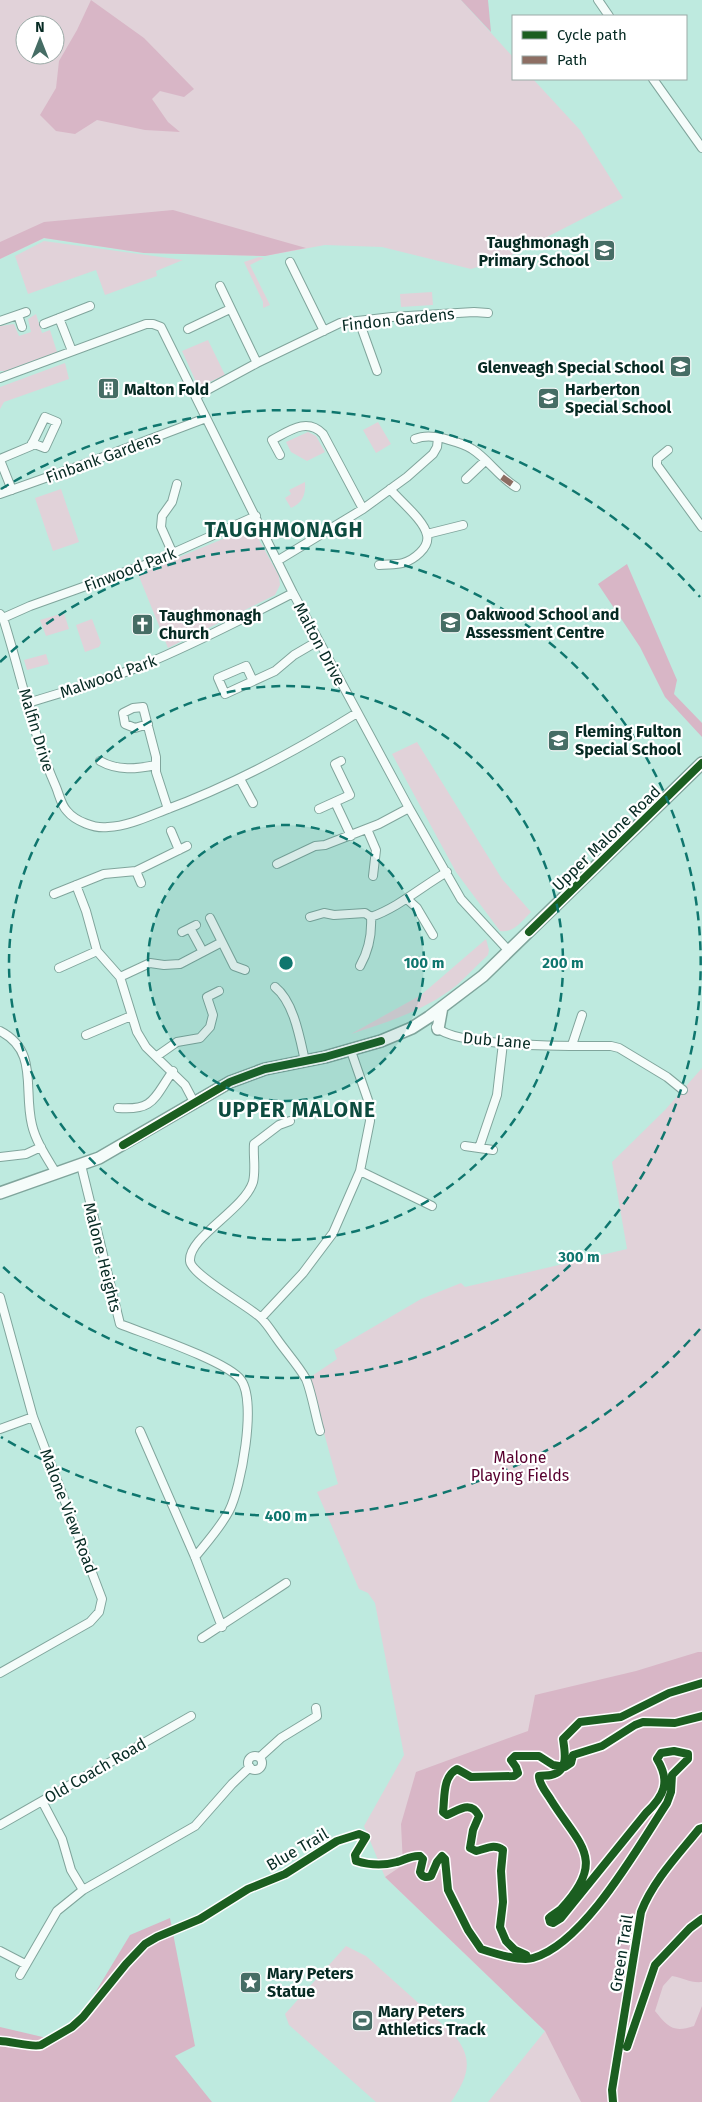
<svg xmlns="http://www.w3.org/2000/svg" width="702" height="2102" viewBox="0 0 702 2102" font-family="'Fira Sans',sans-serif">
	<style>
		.green { fill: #e1d2d9; fill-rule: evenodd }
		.forest { fill: #d8b6c6 }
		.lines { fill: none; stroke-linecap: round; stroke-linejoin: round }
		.minor-casing { stroke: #80a59c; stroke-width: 10 }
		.secondary-casing { stroke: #80a59c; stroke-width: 14 }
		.minor { stroke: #f5fcfa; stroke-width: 8 }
		.secondary { stroke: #f5fcfa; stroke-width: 11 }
		.quiet { stroke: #8d6e63; stroke-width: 6; stroke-dasharray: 12 6; stroke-linecap: butt }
		.cycleway-casing { stroke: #fff; stroke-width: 11 }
		.cycleway { stroke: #1b5e20; stroke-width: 8 }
		.ring { fill: none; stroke: #0f766e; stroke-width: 2.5; stroke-dasharray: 9 6 }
		.labels { text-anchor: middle; stroke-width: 4.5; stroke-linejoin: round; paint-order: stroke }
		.poi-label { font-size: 16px; font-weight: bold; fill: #062a23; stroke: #fff; text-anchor: start }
		.street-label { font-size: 16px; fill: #062a23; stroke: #fff }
		.park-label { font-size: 16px; fill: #58002f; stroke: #fff }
		.district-label { font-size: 21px; font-weight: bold; letter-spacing: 1px; fill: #0d4b3f; stroke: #fff }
		.centre { fill: #0f766e; stroke: #fff; stroke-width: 2.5 }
		.ring-label { font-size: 15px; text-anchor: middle; font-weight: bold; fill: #0f766e; stroke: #fff; stroke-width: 4.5; stroke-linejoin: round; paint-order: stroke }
	</style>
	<rect width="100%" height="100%" fill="#beeadf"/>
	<path class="green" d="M0,0H461L513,57V79H533L580,130L623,198L506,258L471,269L382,247L325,245L265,256L144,253L44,238L0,259ZM25,25H55V55H25Z
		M44,241L183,260L156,271L157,276L105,295L96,270L28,294L15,256Z
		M259,257L264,258L250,265L270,305L263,308V302L244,262Z
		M432,292L433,305L401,307L400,294Z
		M36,314L42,333L50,330L57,352L5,371H0V326L14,324L19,336L31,332L28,319Z
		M208,340L225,375L203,385L197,384L182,351Z
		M65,363L69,379L4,402L0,409V387Z
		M378,422L391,444L376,453L363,430Z
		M308,432L316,436L325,452L307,461L291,452L286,442Z
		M305,482C306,495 302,503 291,508L285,498L291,494L289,490Z
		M61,489L79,542L53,551L35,498Z
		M252,527L279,576L280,585L275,595L168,648L138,574Z
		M64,613L69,629L46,636L40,620Z
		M92,619L101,643L99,647L85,652L76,625Z
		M46,654L49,664L27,670L24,660Z
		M417,742L502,879L531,912C522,921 514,933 500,931L456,872L392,754Z
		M486,939L489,950L488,955C477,965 468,975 457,985C426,1010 388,1022 351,1034L421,995Z
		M702,1068V2102H488L545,2031L385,1877L364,1826L404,1755L375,1603L368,1593L359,1589L317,1492L338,1484L309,1378L337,1359L334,1350L421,1299L461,1283L465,1287L627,1249L612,1162L665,1110Z
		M346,1946L366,1956L453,2034C475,2059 468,2077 451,2102H376L289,2025L285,2014Z"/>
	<path class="forest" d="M91,0L144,38L194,89L184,97L160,91L152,99L168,122L180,132L145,130L97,120L75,134L56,131L40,115L56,88L59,61L77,30Z
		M461,0H488L491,32Z
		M173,210L306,248L265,256L144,253L44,238L0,259V242L44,222Z
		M627,564L677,680L674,694L702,723V737L665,697L640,647L598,584Z
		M698,1652H702V1982C690,1983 684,1978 672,1976L663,1986L655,2011C668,2027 673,2033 694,2026L702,2006V2102H581L545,2031L385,1877L403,1865L401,1824L416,1772L528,1731L535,1695L636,1671Z
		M170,1918L195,2046L175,2056L212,2102H0V2027L47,2038L78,2021L130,1935Z"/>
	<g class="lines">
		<defs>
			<path id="minor" d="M598,0L609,16
				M653,79L702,148
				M290,262L324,331
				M220,286L257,363
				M18,315L22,327
				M59,318L72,351
				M0,321L26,312
				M359,321L377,371
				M44,324L90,306
				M188,329L230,309
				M0,378L146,324H153L161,327L293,593L409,808L461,899L509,951
				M196,396L257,363L340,323L392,317L474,312L488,313
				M415,439C424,435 433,436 442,438C452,441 463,443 472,449C488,459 499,477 516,487
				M668,450L657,459V465L702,527
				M280,455L272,440C289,431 307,417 323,434L363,509
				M0,459L31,446L45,417L57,422L45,448L32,443
				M0,460L12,490
				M466,479L485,461
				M0,494L82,465L206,418
				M427,534L463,525
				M173,554L161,527L162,516L172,502L177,484
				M277,561L363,509L407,477L433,454L437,447L438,438
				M379,565C387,564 396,565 403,563C413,560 430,548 427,535C424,520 400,501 390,489
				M0,614L3,618C21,674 32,733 56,787C59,794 61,805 67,811C75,821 95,829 108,827C128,826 147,817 165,810C233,785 296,751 357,713
				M3,618L30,606L153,562L256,516
				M253,681L246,666L218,678L225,694L275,671L294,655L318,641
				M28,703C66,691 104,681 141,666C194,644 243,619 293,593
				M148,724L135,728L125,724L123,713L133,708L143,707L156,757V772L168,809
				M100,761C118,771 136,769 156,765
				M240,779L253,803
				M335,802L351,836
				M319,809L350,795L335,764L341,761
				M367,829L376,850L373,876
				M171,831L179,850
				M277,864L315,846L325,845L379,824L409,808
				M136,871L141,883
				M76,885L86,911L97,951L120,977L137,1032L146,1047L185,1085L194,1102
				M54,894L104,874L136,871L187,846
				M407,899L417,908L433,935
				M310,917L324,913L334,915L365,913L371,917C399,907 421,887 447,872
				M210,918L234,966L245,970
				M190,928L203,952
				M182,932L196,925
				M360,966C369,950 372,935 371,917
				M59,968L97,951
				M120,977L150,963L164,965L180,964L222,942
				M275,987C294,1002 300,1039 305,1061
				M436,1027C457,1048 578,1046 611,1046L619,1048L667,1077L683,1090
				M0,1031C39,1051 23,1089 32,1125C36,1142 47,1158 56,1173
				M86,1035L131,1016
				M572,1045L582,1015
				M157,1056L177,1042L200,1038L210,1027L213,1015L207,997L219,991
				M118,1108C155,1111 154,1097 173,1071
				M290,1121L279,1125L254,1144C253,1156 256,1170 253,1182C244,1210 188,1237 190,1261C191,1275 249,1306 261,1318C267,1324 272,1332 277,1339C286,1352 298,1365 306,1379C311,1390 316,1418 320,1431
				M465,1146L493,1150
				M479,1148L497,1095L503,1043
				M0,1157L26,1154L41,1147
				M81,1165L120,1324C145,1334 227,1361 241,1380C257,1402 241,1488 229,1511C220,1528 207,1542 195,1557
				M360,1171L432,1206
				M0,1297L33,1417L102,1599L99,1612L90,1622L0,1673
				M261,1318L303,1273L333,1233L360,1171L370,1121L369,1103L351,1051
				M0,1429L33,1417
				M140,1431L195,1557L222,1627
				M202,1638L286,1583
				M248 1763a7 7 0 1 1 14 0a7 7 0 1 1-14 0Z
				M260,1757L281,1738L317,1716L316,1708
				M42,1801L62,1839L71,1870L83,1890
				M0,1825L191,1716
				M0,1951L25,1964
				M20,1975L57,1911L83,1890L195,1826L232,1784L250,1767"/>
			<path id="secondary" d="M438,1029L442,1007
				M0,1193L99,1158L230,1082L265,1069L325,1057L381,1041L412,1028L429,1017L483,976L702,763"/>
		</defs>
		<use href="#minor" class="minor-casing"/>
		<use href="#secondary" class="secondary-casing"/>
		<use href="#minor" class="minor"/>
		<use href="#secondary" class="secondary"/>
		<path class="quiet" d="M502,477L516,487"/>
		<defs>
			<path id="cycleway" d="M529,932L702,763
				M123,1145L230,1082L265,1069L325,1057L381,1041
				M526,1955L515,1950L506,1941L500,1927L503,1902L501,1871L503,1850C494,1843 486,1849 476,1851L470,1848L473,1830L479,1816C471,1800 459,1810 447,1815L443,1812C445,1798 442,1777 457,1769L471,1777L514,1776L518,1773L516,1767L511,1760L515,1756H539L553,1765L565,1767L571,1763L573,1755L602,1746L635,1725L643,1722L675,1723L702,1716
				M0,2041C10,2041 33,2048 41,2045L72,2027L83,2017L126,1964L145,1944L157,1937L200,1919L248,1889L285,1874L337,1841L359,1834L366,1837L355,1855L356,1861C369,1865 383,1866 397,1862C405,1860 411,1855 420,1856L423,1859L420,1872C422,1877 426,1878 431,1876L437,1862L442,1856L445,1859L448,1890L468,1930L481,1949C493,1953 520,1962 533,1958C584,1944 638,1847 667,1803L671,1792L672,1775L688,1759V1754L674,1751L661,1753L657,1759C671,1782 664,1796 646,1813L561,1918L553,1923L550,1922L549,1918C553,1914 558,1912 561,1909C608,1859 579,1845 551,1800C547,1793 539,1785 539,1776C543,1775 547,1776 551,1775C569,1771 565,1752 563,1739L580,1722L621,1717L669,1693L702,1683
				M627,2047L655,1965L690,1928L702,1919
				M613,2102L612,2090L641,1912C653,1881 678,1855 699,1829L702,1828"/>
		</defs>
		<use href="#cycleway" class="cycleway-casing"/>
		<use href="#cycleway" class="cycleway"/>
	</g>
	<circle cx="286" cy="963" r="138" fill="#0f766e" fill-opacity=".12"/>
	<g class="ring">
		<circle cx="286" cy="963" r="138"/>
		<circle cx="286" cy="963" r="277"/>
		<path d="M0 662A415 415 0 1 1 0 1264"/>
		<path d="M700 1329A553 553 0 0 1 1 1437M1 489A553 553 0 0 1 700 597"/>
	</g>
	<defs>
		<symbol id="school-square" viewBox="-11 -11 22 22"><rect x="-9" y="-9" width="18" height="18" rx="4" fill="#466d65" stroke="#fff"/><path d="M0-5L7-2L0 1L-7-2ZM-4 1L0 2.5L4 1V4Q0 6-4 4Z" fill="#fff"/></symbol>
		<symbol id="building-square" viewBox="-11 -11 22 22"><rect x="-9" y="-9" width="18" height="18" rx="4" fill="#466d65" stroke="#fff"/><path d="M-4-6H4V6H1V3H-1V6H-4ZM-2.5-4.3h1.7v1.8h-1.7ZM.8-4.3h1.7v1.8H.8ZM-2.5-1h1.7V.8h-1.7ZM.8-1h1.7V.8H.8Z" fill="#fff"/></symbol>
		<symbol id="church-square" viewBox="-11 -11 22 22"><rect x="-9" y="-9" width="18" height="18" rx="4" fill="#466d65" stroke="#fff"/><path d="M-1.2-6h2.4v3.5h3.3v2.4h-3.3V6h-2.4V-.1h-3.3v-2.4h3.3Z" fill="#fff"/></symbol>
		<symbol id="sight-square" viewBox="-11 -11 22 22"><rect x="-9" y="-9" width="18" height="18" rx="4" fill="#466d65" stroke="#fff"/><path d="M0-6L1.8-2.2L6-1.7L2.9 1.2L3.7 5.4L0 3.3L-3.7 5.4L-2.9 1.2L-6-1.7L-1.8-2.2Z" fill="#fff"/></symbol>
		<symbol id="stadium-square" viewBox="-11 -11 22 22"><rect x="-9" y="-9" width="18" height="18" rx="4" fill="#466d65" stroke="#fff"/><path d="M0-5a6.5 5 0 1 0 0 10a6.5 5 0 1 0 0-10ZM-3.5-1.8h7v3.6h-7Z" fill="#fff"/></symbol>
	</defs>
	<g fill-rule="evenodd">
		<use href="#school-square" x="592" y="238" width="25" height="25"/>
		<use href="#school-square" x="668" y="354" width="25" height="25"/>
		<use href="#building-square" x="96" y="376" width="25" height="25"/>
		<use href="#school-square" x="536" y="386" width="25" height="25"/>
		<use href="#school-square" x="438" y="610" width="25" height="25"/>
		<use href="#church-square" x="130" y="612" width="25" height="25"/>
		<use href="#school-square" x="546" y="728" width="25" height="25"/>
		<use href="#sight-square" x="238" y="1970" width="25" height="25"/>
		<use href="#stadium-square" x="350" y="2008" width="25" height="25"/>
	</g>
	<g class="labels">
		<g class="poi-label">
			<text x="589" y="248" text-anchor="end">Taughmonagh<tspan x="589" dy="18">Primary School</tspan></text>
			<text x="664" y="373" text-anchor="end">Glenveagh Special School</text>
			<text x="124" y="395">Malton Fold</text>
			<text x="565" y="395">Harberton<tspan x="565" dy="18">Special School</tspan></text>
			<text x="466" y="620">Oakwood School and<tspan x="466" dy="18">Assessment Centre</tspan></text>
			<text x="159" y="621">Taughmonagh<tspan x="159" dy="18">Church</tspan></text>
			<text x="575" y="737">Fleming Fulton<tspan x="575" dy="18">Special School</tspan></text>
			<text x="267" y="1979">Mary Peters<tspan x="267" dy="18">Statue</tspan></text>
			<text x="378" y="2017">Mary Peters<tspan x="378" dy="18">Athletics Track</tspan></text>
		</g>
		<g class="street-label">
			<text transform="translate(398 319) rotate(-6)" y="6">Findon Gardens</text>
			<text transform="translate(103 457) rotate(-20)" y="6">Finbank Gardens</text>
			<text transform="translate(130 569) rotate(-21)" y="6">Finwood Park</text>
			<text transform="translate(320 644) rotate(62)" y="6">Malton Drive</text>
			<text transform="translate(108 676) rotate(-19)" y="6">Malwood Park</text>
			<text transform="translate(37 730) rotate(73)" y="6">Malfin Drive</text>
			<text transform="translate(606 838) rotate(-44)" y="6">Upper Malone Road</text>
			<text transform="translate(497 1040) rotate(5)" y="6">Dub Lane</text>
			<text transform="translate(103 1257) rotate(76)" y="6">Malone Heights</text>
			<text transform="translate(69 1511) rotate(69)" y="6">Malone View Road</text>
			<text transform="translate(95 1770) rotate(-30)" y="6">Old Coach Road</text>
			<text transform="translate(297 1849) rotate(-30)" y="6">Blue Trail</text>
			<text transform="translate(621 1953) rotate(-81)" y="6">Green Trail</text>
		</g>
		<g class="park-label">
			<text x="520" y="1463">Malone<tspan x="520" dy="18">Playing Fields</tspan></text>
		</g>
		<g class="district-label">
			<text x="284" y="537">TAUGHMONAGH</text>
			<text x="297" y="1117">UPPER MALONE</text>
		</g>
	</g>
	<circle cx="286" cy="963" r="8" class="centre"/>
	<g class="ring-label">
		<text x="424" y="968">100 m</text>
		<text x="563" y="968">200 m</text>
		<text x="579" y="1262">300 m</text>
		<text x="286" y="1521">400 m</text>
	</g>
	<rect x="512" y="15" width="175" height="65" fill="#ffffff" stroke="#9baaa7"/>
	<rect x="522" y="31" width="25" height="8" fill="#1b5e20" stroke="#9baaa7"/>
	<text x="557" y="40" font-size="15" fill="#062a23">Cycle path</text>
	<rect x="522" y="56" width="25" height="8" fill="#8d6e63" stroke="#9baaa7"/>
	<text x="557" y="65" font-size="15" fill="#062a23">Path</text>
	<g transform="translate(40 40)"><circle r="24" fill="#ffffff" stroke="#9baaa7"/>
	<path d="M0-4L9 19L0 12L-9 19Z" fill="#466d65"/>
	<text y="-8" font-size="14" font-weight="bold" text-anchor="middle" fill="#062a23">N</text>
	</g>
</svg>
